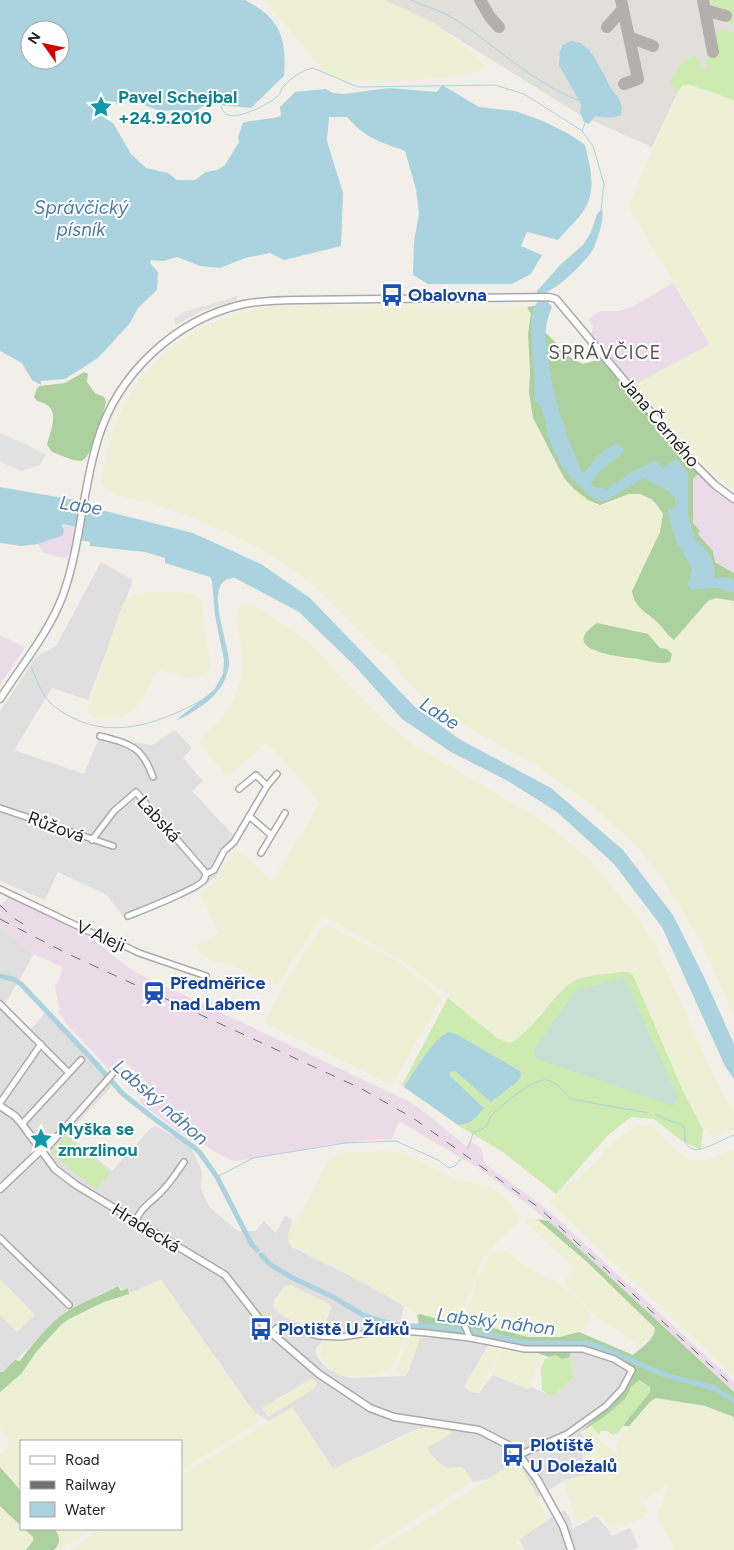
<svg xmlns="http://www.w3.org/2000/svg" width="734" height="1550" viewBox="0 0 734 1550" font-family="Figtree,sans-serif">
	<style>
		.residential { fill: #e0dfdf }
		.industrial { fill: #ebdbe8 }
		.airport { fill: #e1dfda }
		.farmland { fill: #eef0d5; fill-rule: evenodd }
		.grass { fill: #cdebb0 }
		.forest { fill: #add19e }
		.wetland { fill: #c6e0d4 }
		.parking { fill: #e2e2e2 }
		.water { fill: #aad3df; fill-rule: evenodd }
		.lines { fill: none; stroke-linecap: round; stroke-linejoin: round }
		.stream { stroke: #aad3df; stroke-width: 1 }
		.canal { stroke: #aad3df; stroke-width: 5 }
		.taxiway { stroke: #b1b0ac; stroke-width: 12 }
		.minor-casing { stroke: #a9a9a9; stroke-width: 8 }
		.tertiary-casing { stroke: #a9a9a9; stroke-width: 9 }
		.minor { stroke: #fff; stroke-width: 5 }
		.tertiary { stroke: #fff; stroke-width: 6 }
		.rail { stroke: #707070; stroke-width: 1; stroke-dasharray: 10 10; stroke-linecap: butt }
		.labels { text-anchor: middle; stroke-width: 4; stroke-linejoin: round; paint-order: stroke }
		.culture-label { font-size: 18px; font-weight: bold; fill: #0d838f; stroke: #fff; text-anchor: start }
		.transit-label { font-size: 18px; font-weight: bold; fill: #164399; stroke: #fff; text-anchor: start }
		.street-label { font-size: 18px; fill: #222; stroke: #fff }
		.water-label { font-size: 19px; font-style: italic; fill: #4a7aab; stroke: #fff }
		.neighbourhood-label { font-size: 19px; letter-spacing: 1px; fill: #555; stroke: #fff }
	</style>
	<rect width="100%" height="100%" fill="#f2efe9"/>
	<path class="residential" d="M101,562L133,580L88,700L52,688L14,750L84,774L99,738L152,745L175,730L192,748L183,758L203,781L192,791L235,837L216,876L197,891L126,920L107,895L58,872L45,900L0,881V711L36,657L56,646Z
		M0,927L14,937L29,952L34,954L5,1004L31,1029L45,1013L101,1064L112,1086L67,1134L112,1171L150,1129L155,1126L190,1145L202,1171L201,1189L209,1207L238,1231H255L264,1221L276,1233L285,1216L293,1220L288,1235L292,1247L351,1276L404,1306L398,1333L344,1340H337L325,1325L331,1307L274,1308L279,1313L289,1319L317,1328L322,1341L315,1350L318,1358L328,1369L338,1374L350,1378L405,1376L408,1372L420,1338H448L488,1345L464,1387L479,1393L493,1375L521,1386L528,1389L530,1387L553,1396L574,1377L570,1357V1349L599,1352L627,1361L635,1369L624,1390L581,1432L591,1449L583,1457L590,1474L565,1480L537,1497L532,1486L500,1471L488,1479L473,1482L464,1469L460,1467L445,1468L433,1457L426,1448L437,1441L419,1428L333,1469L292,1408L269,1421L254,1412L161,1280L130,1293L128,1288L122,1290L119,1285L66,1311L3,1373L0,1372Z
		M564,1510L570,1518L572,1529L596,1516L608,1529L612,1536L630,1528L639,1547L633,1550H525L519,1540L551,1517Z"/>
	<path class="industrial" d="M673,283L710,345L634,385L591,336L593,326L588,319L601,311H619L632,307Z
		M699,473L712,488L734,503V573L715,561L713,551L698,534L693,523V479Z
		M62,525L76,527L71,554L65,558L43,553L38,544L60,535L64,529L60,526Z
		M0,635L25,647L0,685Z
		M8,897L68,924L90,937L133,971L406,1100L420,1109L466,1146L470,1141L481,1148L485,1164L540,1204L564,1225L734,1382V1392L535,1210L480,1169L399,1121L391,1140L379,1139L332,1144L244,1160L234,1161L219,1154L203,1144L201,1148L139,1102L142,1097L141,1096L149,1089L144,1084L146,1082L143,1080L144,1078H141L132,1068L120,1059L116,1063L123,1069L121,1071L123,1073L122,1074L118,1073L115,1076L63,1020L64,1019L58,1012L61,1009L59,1007L55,986L59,980L63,967L29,952L14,937L0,927V906Z"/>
	<path class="airport" d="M383,0H734V100L688,84L682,86L678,92L652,147L580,115L434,24Z"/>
	<path class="farmland" d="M265,0H385L434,23L477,57L486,66L483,70L460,76L384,82L344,81L337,79L323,70Z
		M688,84L734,100V489L729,487L697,456L634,385L710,344L628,206L678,92L682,86Z
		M313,305H520L527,307L531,314L528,333L529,365L537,428L551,453L556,464L574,489L597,505H604L629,494H640L651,499L658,506L662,513L663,520L660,532L639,577L638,605L643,612L660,625L664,631L675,640L684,628L708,601L716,598L734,601V1018L717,977L697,935L661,877L635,845L594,807L539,767L446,715L443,711L447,705L441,710L435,707L411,686L399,672L389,655L377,650L344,615L308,581L268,553L229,533L195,519L154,504L123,497L104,488L101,484V477L109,443L121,410L140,379L164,354L188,336L207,325L240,313L270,307ZM652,638L660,648L663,664L603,654L597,652L584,642Z
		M145,592H185L194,594L200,598L203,604L204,626L211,665L206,673L194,679L160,670L155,675L136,708L132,712L119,719L96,718L88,713V705L122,606L126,599L131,595Z
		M241,603H245L259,608L302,637L323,656L335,671L383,719L415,746L543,821L590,860L634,913L656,947L710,1067L724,1095L734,1110V1130L712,1137L703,1127L684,1093L656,1026L631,971L594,975L576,979L563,989L519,1037L509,1043L497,1038L445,993L408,965L323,915L277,985L230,965L211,961L198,950L195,946L219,933L199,892L216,881L230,856L235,852L243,854L272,881L320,803L267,742L227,777L199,743L200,739L223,717L234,698L241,678L243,657L236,619Z
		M328,925L398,961L442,998L392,1085L275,1028L267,1024L265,1019L280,994L283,986L314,937L322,928Z
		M646,1124L654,1127L673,1147L685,1157L691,1160L703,1161L734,1149V1376L550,1203V1200L555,1195L577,1178L581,1183L578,1177L597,1161L603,1152L617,1139L634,1127Z
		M390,1151L403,1154L455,1178L491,1187L499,1192L519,1215L518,1222L497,1242L483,1259L463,1311L458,1318L449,1320L420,1314L351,1276L307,1255L289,1244L288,1235L291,1227L310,1198L323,1169L331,1159L340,1154L350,1152Z
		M532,1218L537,1219L640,1312L655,1328L653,1336L646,1342L639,1344L598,1319L568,1287L565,1281L573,1267L525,1222L526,1219L529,1220Z
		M500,1249L504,1250L533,1271L561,1285L578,1298L591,1314L590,1320L586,1327L579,1332L568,1336L528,1337L468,1321L467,1308L475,1292L474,1287L477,1280L483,1270L485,1262L492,1252Z
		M0,1279L35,1315L17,1332L0,1315Z
		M161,1280L260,1421L181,1470V1441H21V1491L0,1467V1454L9,1447L7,1438L0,1429V1392L21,1374L37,1351L61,1325L69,1319L112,1299L123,1296Z
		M291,1285L329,1304L331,1307L323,1326L319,1328L303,1324L285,1317L274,1308V1299L278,1296L282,1289L286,1286Z
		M387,1334H405L403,1343L393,1365L389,1369L376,1375L355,1377L342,1376L330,1369L319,1355L323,1341L325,1338L344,1340Z
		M412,1335L421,1336L420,1339L405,1376L396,1371L409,1337Z
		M489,1345L500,1349V1351L479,1393L473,1392L465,1388V1385Z
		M504,1348L534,1352L542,1356L529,1389L492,1374L501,1351Z
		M312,1378L317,1383L314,1389L268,1417L262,1408Z
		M656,1398L705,1406L734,1417V1550H675L659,1521L658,1514L660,1507L668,1488L665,1485L650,1497L645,1499L640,1497L647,1511L644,1517L619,1528L606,1523L598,1513L582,1521H579L575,1516L563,1482L565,1480L590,1474L583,1460L582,1454L591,1449L581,1432L591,1426L599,1435L600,1440L611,1448L617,1456L616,1445L619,1439L641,1412Z
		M292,1407L333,1469L425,1427L451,1431L452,1433L427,1448L433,1457L445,1468L460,1467L464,1469L471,1478V1482L368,1550H70L101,1529H181V1476Z
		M513,1465L520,1466L532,1486L548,1520L516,1541L522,1550H375L404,1533L500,1471Z
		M0,1506L21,1526V1529H24L33,1537V1541L26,1550H0Z
		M55,1529H92L59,1550L60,1536Z"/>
	<path class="grass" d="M708,0H734V26L728,24L732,11L713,5Z
		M723,30L734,32V100L688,84L682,86L678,92L670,83C676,72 681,59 695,55L699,59L701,70L707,68L705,59L718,56C715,44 709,36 723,30Z
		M620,972H628L633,975L684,1093L703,1129L701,1150L682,1141L654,1119L631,1117L608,1135L556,1194L503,1152L459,1126L402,1085L448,998L497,1038L509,1043C530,1036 552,994 574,981C584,975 608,974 620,972Z
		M66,1136L110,1173L96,1190L51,1153Z
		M556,1355L570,1357L574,1377L553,1396L548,1395L542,1390L541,1369L545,1359Z
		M638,1380L650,1387V1392L618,1433L613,1435L607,1431H601L599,1435L591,1426L625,1399L631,1387Z"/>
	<path class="forest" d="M546,304L545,332L571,358L583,364L601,359L699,473L693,479V523L700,531L698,534L713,551L715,562L734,573V601L716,598L708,601L674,640C668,636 665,631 660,625C649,613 635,610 632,591L660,532L663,514L657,505L651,499L640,494H629L600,505L588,500L574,489L564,478L533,418L529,393L530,373L528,333L531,314L527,307Z
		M84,372L88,374L87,382L95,393L104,397L106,402C102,417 94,453 82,461L73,460L52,452L47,445C51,427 63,407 37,401L34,397L37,388L40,386L65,383Z
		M597,623L648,634L660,648L667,649L672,654L670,662C659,665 649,661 638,659C620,657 556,651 597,623Z
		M537,1219L548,1221L559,1230L734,1392V1417L705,1406L656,1398L650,1402L629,1426H623L650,1392V1387L639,1380L631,1387L625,1399L604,1417L581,1432L624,1390L635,1369C618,1353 593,1351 570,1349V1357L562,1359L556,1355L549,1357L534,1352L421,1333L417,1315L420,1314L438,1319L467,1320L470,1322L528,1337H560L579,1332L633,1355C641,1348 655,1339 655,1328L587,1262Z
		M118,1286L121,1291L128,1288L129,1294L104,1302L69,1319L61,1325L37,1351L21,1374L0,1392V1372H3L15,1360L20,1361C31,1346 53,1319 69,1310C85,1301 102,1295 118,1286Z
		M0,1467L21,1491V1526L0,1506Z
		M24,1529H55C60,1537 61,1543 54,1550H26L33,1541V1537Z"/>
	<path class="wetland" d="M624,978L678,1097L673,1106L536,1059L534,1049L576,990Z"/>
	<path class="parking" d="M237,296V300L202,311L176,325L174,319L184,312Z
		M0,433L46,454L40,465L21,471L0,462Z"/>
	<path class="water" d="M0,0H245C280,18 287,38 284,76L251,108L220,105L203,106L193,113L179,110L161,111L135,102L121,101L109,108H97V113L113,123L131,154L146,168L168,173L177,180H195L206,172L217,170L225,165L239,142L238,137L243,123C256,119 268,120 281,116L280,107L295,92L326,89L333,93L344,94L389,88L437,92L442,85L479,107L515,111L543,121L569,134L585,145C590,166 597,190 584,210C577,221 566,230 558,240L527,232L521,246L542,255L531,274L512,284H428L413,275L414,241L419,214L416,189L405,151C398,148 392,147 386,144C371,139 357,129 347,117H329L327,141L343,193L341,246L284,260L270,253L245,258L220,268L200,266L177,257L163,261L151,260L150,263L158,272L157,290L138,308L130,323L98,358L65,379L41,381V385L32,380L22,363L0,351ZM30,30H60V60H30Z
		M571,41L580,43L589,50L596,60L612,90L619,98L622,107L621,115C612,119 605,118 595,116L589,124L584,122L580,113L581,104L559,65L560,51L563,45Z
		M602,209C605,218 597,243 592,251C584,263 551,297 537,294V291L561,264L583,245L591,232L597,214Z
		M540,300L548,302L552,307C542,332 546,340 549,364C555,406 566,434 582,472L585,473C594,459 602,450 617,443L624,449L622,453L600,471L590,484L594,487L608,489C620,477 641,467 657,460L663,469L676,458L688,473V516L695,539L710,555L715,570L714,578L727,577L734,580V593L719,588L691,589L688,586L692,569L676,541L668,513V509L675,508V498L668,491L644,478L605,501H597L583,490L562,467L547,435V428L541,407L535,400C534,388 535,376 534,364C533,350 526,308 540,300Z
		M0,487L75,500L74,509L96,514L97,509L193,533L261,564L310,598L414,706L459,739L551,788L623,850L673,915L705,979L734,1044V1079L725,1066L662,927L614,864L557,812L508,781L451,752L402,719L355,666L299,612L235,578C200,578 230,644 229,663C228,681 217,695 203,705C195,710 185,718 176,720L214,690L223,674L224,660L215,615L212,581L210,577L165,563V558L145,552L90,546V542L74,539L76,527L63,524L61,526L64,529L63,535L38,544L22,546L0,543Z
		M448,1032L456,1034L520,1071L521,1076L518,1081L491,1102L455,1071L450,1072V1076L484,1108C478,1116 468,1127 457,1124L404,1087C417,1068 429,1044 448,1032Z"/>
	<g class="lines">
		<path class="stream" d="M410,0C424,6 440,10 453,18C494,44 531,82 578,100
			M221,107C223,110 224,114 228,115C240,119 269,104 278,96C281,93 281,89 284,86C291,78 302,70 313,68L358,87L495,85L524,94L581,130
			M585,123L582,131L593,146L604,184L601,210
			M31,666C36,678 40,691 48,700C54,708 64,713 73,718C117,740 164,721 204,699
			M655,1114L668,1120L683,1125C689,1136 678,1144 696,1150C709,1148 721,1140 734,1135
			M468,1149L473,1133C476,1131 480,1130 484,1128C489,1125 488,1119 492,1115C501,1106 533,1078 547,1080C555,1081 566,1093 571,1099L648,1113
			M217,1177L253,1158L345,1143L366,1142L396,1141L438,1160L449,1168L455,1166L462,1158"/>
		<path class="canal" d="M0,976L13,979L21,984L89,1056L123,1094L152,1117L195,1148L200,1153L217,1177L252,1245L257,1250
			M261,1255L271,1265L291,1277L333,1297L363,1315L381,1321L402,1326H425L474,1331L526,1343H585L598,1346L665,1375L714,1388L734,1401"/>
		<path class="taxiway" d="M480,0L490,17L499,27
			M621,0L638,79L624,84
			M703,0L713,52
			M705,10L726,16
			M607,27L623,9
			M629,37L653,46"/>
		<defs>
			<path id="minor" d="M100,736C130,744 142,746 153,777
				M239,789L256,775L267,786
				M0,808L113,846
				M249,816L271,835
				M92,840L114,811L136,792L205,872C206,875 206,877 204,880C199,888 141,911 128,916
				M261,853L285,813
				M206,874L214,870L224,851L234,842L267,786L277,774
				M0,889L90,932L108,938L139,953L206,976
				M0,1004L69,1073
				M0,1103L41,1044
				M22,1124L81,1060
				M41,1150L47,1148L115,1071
				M136,1221C140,1208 153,1201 162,1191C170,1183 177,1172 184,1162
				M0,1238L69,1305
				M465,1326L470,1338
				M271,1333L277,1328L286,1325L318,1336L341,1337L389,1330L427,1333L470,1338L525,1349H583L614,1359L632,1370L622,1389L606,1406L567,1434L519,1455"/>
			<path id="tertiary" d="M0,699C21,666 50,631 63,595C81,545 82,490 98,439C118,373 176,319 244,304C262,301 280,300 297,300L549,297L556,299L695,465L715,485L734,499
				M0,1106L15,1116L22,1124L55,1169L76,1185L225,1275L268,1330L319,1374L370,1408L394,1417L479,1430L508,1445L519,1455L537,1479L563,1526L571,1550
				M0,1189L41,1150"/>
		</defs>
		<use href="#minor" class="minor-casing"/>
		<use href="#tertiary" class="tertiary-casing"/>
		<use href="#minor" class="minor"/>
		<use href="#tertiary" class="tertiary"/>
		<path class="rail" d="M0,905L12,917L31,929
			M0,919L66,953L360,1088L413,1118L538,1207L734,1387"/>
	</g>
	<defs>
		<symbol id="sight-bare" viewBox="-9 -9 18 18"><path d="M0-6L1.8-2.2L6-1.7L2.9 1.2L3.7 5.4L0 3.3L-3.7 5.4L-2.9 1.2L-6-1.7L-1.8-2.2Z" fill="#0f9aa8" stroke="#fff" stroke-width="2.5" paint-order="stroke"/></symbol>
		<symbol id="bus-bare" viewBox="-9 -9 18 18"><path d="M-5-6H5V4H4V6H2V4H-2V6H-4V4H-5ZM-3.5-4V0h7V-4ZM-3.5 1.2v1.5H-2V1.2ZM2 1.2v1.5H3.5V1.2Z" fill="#1a4fb4" stroke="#fff" stroke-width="2.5" paint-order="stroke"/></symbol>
		<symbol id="station-bare" viewBox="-9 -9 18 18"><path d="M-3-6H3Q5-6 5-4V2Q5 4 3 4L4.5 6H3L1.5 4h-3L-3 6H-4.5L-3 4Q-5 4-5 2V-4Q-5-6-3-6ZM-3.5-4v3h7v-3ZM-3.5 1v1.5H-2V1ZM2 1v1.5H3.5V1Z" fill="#1a4fb4" stroke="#fff" stroke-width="2.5" paint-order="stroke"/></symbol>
	</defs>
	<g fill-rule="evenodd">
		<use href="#sight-bare" x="85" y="91" width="32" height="32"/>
		<use href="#bus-bare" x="376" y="279" width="32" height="32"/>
		<use href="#station-bare" x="138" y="977" width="32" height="32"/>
		<use href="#sight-bare" x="25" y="1123" width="32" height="32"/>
		<use href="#bus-bare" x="245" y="1313" width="32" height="32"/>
		<use href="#bus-bare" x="497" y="1439" width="32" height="32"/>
	</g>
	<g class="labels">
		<g class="culture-label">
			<text x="118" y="103">Pavel Schejbal<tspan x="118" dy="21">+24.9.2010</tspan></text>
			<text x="58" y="1135">Myška se<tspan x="58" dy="21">zmrzlinou</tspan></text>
		</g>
		<g class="transit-label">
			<text x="408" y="301">Obalovna</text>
			<text x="170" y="989">Předměřice<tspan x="170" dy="21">nad Labem</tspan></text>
			<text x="278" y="1335">Plotiště U Žídků</text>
			<text x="530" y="1451">Plotiště<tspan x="530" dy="21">U Doležalů</tspan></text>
		</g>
		<g class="street-label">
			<text transform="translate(660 422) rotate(50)" y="6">Jana Černého</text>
			<text transform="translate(159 819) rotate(48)" y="6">Labská</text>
			<text transform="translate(56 827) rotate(20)" y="6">Růžová</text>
			<text transform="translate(101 936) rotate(24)" y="6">V Aleji</text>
			<text transform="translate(146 1228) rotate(32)" y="6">Hradecká</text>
		</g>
		<g class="water-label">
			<text x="81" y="214">Správčický<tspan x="81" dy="22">písník</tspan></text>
			<text transform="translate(81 505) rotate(9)" y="7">Labe</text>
			<text transform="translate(440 713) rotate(33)" y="7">Labe</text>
			<text transform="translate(161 1102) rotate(41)" y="7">Labský náhon</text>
			<text transform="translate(496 1321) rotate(7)" y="7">Labský náhon</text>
		</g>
		<g class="neighbourhood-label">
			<text x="605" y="359">SPRÁVČICE</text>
		</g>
	</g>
	<rect x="20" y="1440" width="162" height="90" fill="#ffffff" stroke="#a7a7a7"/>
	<rect x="30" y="1456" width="25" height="8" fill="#ffffff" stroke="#a7a7a7"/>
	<text x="65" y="1465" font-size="15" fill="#222222">Road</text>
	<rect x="30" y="1481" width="25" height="8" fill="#707070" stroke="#a7a7a7"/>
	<text x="65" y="1490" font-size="15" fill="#222222">Railway</text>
	<rect x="30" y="1502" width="25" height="15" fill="#aad3df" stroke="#a7a7a7"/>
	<text x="65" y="1515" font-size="15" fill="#222222">Water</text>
	<g transform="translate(45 45) rotate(303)"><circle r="24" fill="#ffffff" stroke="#a7a7a7"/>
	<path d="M0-4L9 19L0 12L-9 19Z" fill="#d40000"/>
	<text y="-8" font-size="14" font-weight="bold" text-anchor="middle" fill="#222222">N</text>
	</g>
</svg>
